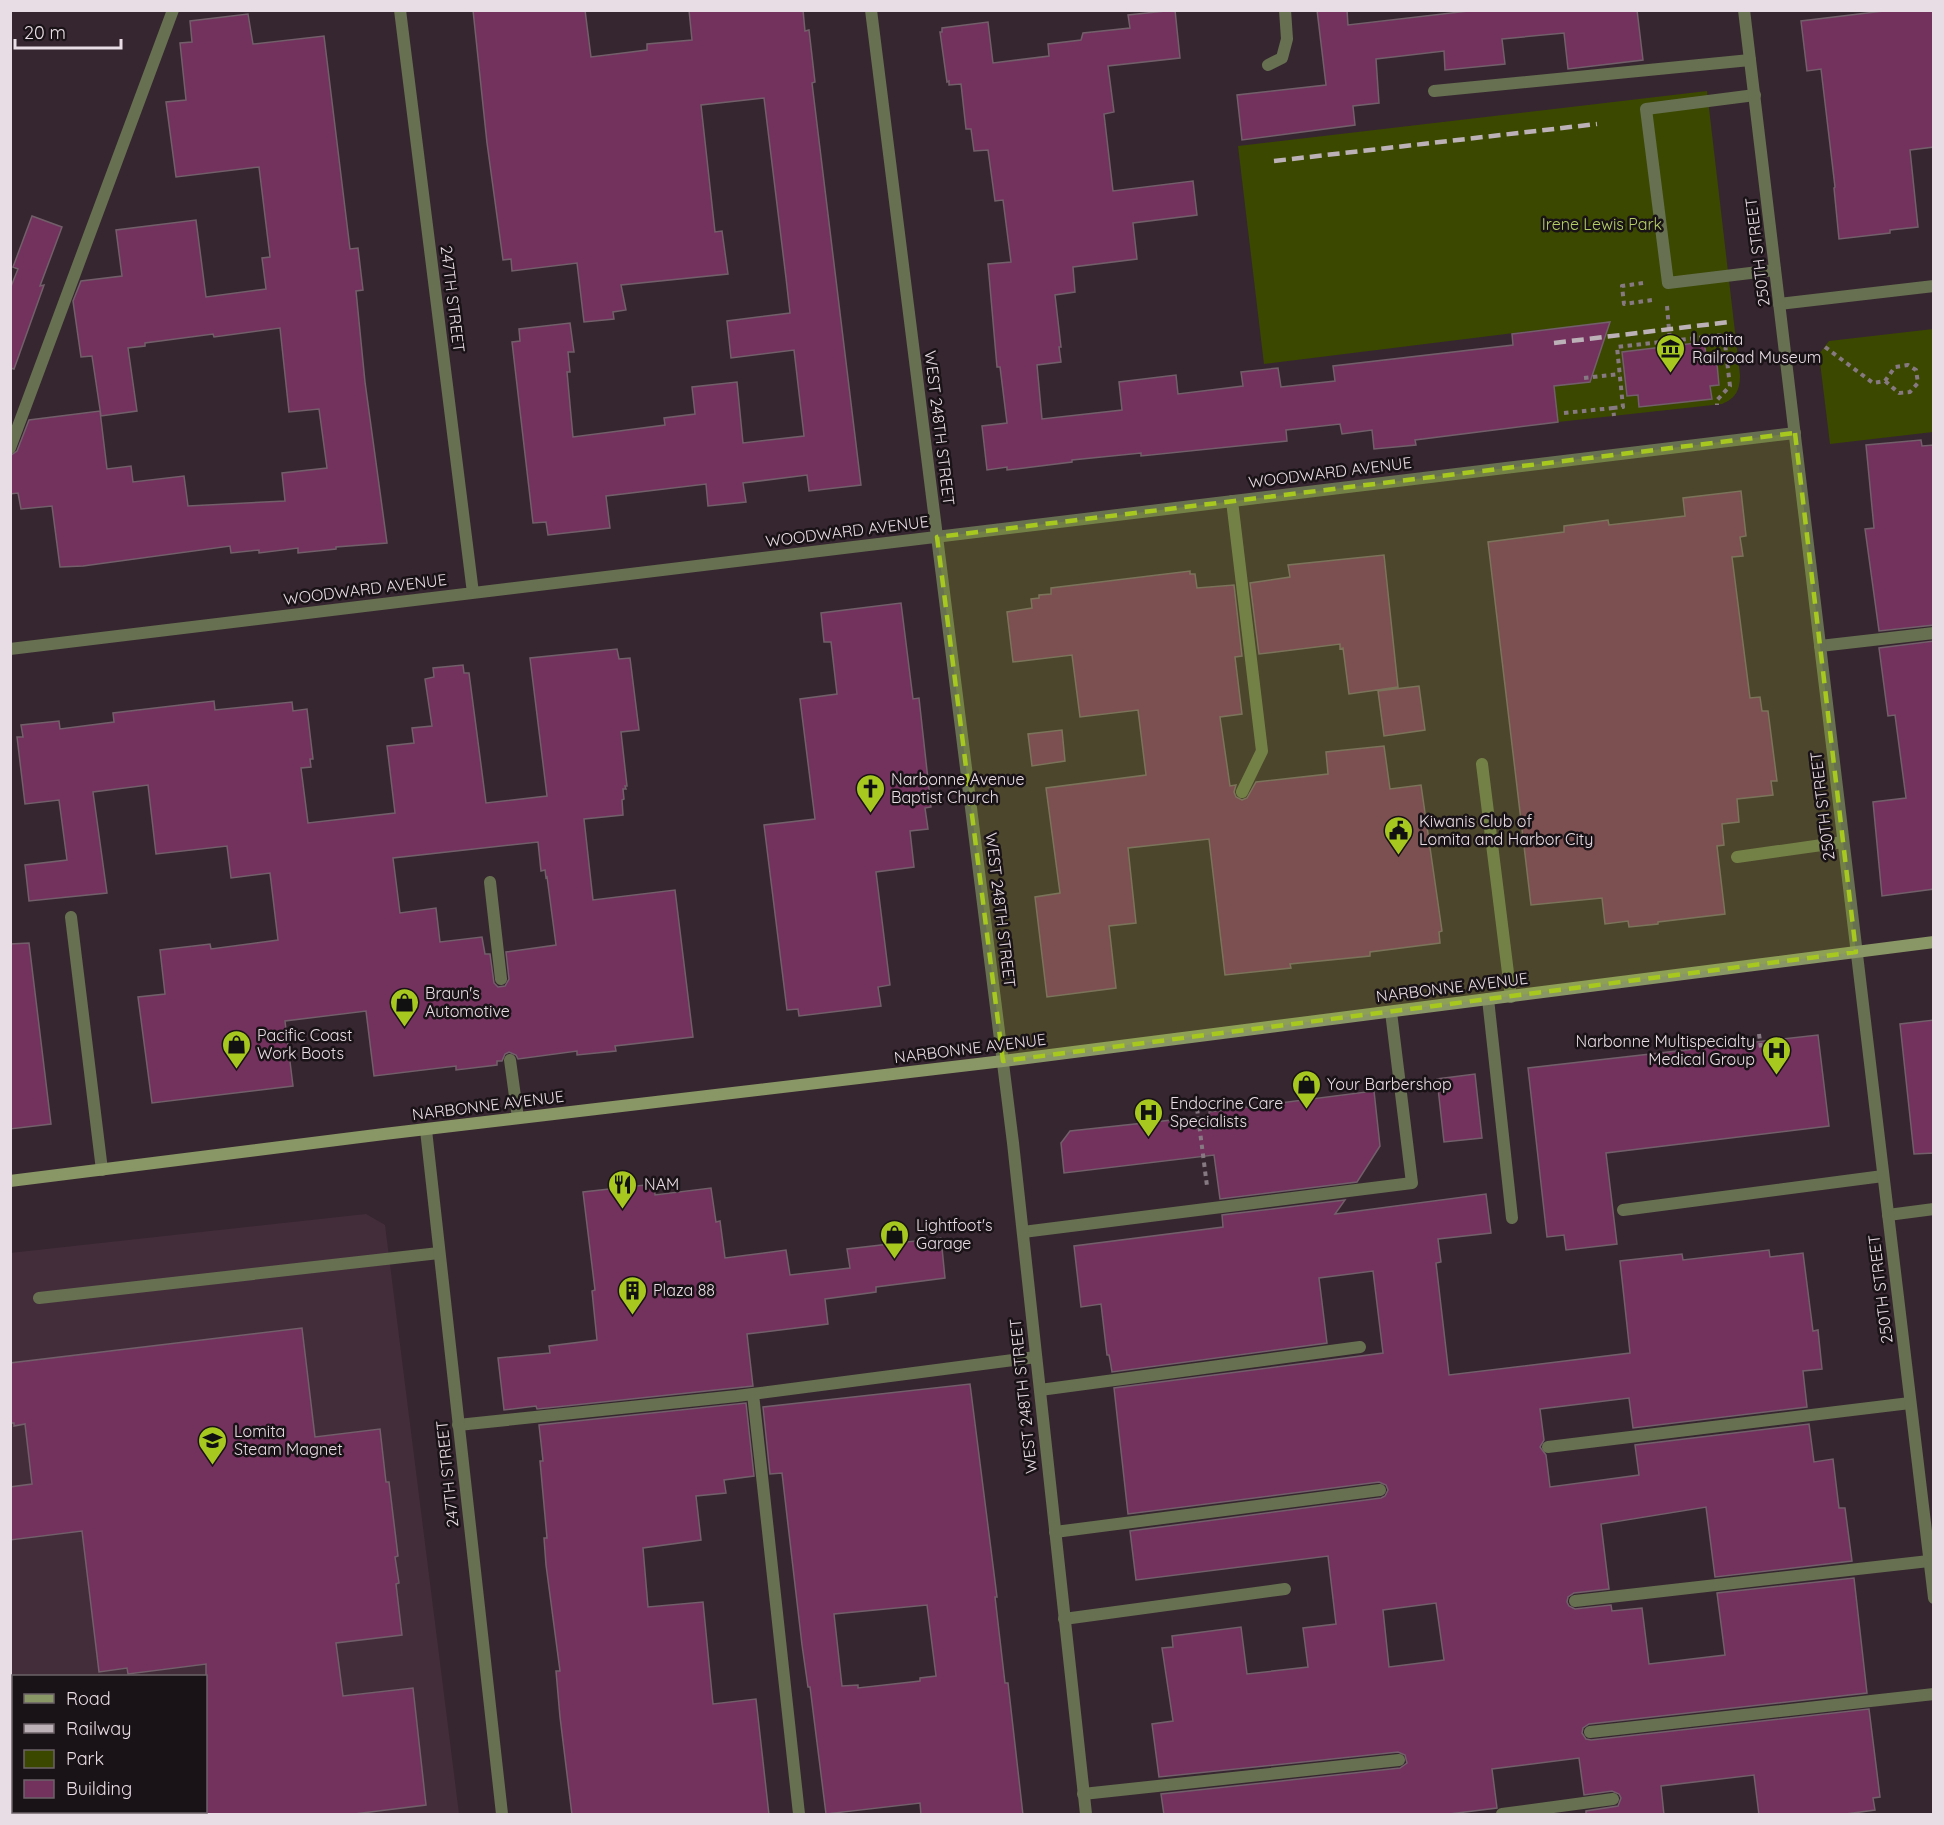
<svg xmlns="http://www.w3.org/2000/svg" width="1944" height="1825" viewBox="0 0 1944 1825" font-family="Quicksand,sans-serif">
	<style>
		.built { fill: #432d3b; fill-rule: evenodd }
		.green { fill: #3b4800 }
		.building { fill: #72325d; stroke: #725f6a; stroke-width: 1.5; fill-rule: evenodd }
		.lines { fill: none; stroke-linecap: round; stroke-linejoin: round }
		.path { stroke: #877982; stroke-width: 4; stroke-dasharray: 4.5 4.5; stroke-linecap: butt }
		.service { stroke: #677051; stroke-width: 12 }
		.minor { stroke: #677051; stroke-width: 12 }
		.tertiary { stroke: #677051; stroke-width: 12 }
		.secondary { stroke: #899665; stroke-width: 12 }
		.rail { stroke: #bdb1b8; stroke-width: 4.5; stroke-dasharray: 12 6; stroke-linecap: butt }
		.marked { fill: #a7c81f; fill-opacity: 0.2; stroke: #a7c81f; stroke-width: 4.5; stroke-dasharray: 12 8; stroke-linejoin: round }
		.labels { text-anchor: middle; stroke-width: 5; stroke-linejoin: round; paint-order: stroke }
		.park-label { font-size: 16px; fill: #b5cf66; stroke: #191216 }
		.street-label { font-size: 16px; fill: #e8dde4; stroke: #191216 }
		.poi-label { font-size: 16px; fill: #e8dde4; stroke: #191216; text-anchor: start }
	</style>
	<rect width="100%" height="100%" fill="#362630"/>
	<path class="built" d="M366,1214L385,1225L459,1814H11L10,1253ZM14,1676H206V1812H14Z"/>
	<path class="green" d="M1707,91L1740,375C1740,390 1736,398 1722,404L1558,422L1547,329L1264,364L1238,146Z
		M1933,329V432L1830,444L1819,354L1829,341Z"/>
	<path class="building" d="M473,10H585L591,57L647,50V44L692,40L689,10H803L805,31L809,30L815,82L812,83L861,485L809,491L807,475L743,483L746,502L708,506L706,484L606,496L610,528L548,535L546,522L533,523L512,342L520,341L519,329L570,323L574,352H568L570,372H567L573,437L665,425L664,418L695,414L692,387L737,382L743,443L804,436L794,350L731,358L727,321L790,313L786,278L764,98L701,105L715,232L722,231L728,274L621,285L626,310L613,312L614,319L584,322L577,263L512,271L511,259L503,260L487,143Z
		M1175,10L1180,58L1108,66L1114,112L1104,114L1113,191L1193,181L1197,215L1133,223L1137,259L1073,267L1075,292L1055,295L1061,347H1059L1061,362L1037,365L1042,419L1122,410L1119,382L1176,375L1178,394L1243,386L1241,372L1278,368L1281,387L1335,381L1333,366L1513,345L1512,334L1610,322L1590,382L1554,386L1558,422L1415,440L1416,445L1374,449L1372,430L1342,434L1340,424L1286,430L1287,441L1141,456V453L1072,460V462L1007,470V467L987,470L982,426L1007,423L1000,367H997L988,264L1011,262L1003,200L995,201L988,150L974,151L971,129H966L961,84L949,85V81L947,82L940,32H942V28L988,22L993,63L1049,56L1048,44L1081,40L1083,33L1130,28L1128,15Z
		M1317,10H1347L1348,25L1477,10H1637L1643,60L1568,69L1564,33L1502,39L1505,64L1445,70L1444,51L1376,59L1379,103L1353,106L1355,125L1242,140L1237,95L1326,85Z
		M1892,10H1934V147L1910,150L1918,227L1890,230V233L1839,239L1834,188L1835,187L1821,69L1807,71L1801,21Z
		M248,14L253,44L324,36L350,249L358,248L363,290L356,291L365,382L387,543L336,547V549L298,553V548L259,553V550L231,553L230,546L83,566L60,567L52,506L21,509L18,493L10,494V456L17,451L29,420L100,411L107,469L131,466L133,482L184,476L188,506L285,501L282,473L327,468L319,409L289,412L280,328L214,337L213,334L145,343V346L128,348L137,411L101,416L92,356L81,357L73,301L81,281L122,276L116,230L196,220L206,297L266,289L262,258L270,257L259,167L176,177L166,102L186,100L180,43L192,42L190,21Z
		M32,216L62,227L40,286L44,285L14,369L10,368V289L18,269L13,267Z
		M1704,342L1706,354L1716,353L1719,385L1710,386L1712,399L1639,407L1638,395L1627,396L1622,352Z
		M1921,440L1922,446L1934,445V625L1879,631L1865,529L1874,528L1866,445Z
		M1741,491L1746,536L1740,537L1743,556L1732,557L1750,698L1760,697L1762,711H1768L1777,781H1771L1773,795L1737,799L1739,822L1722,824L1724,845L1717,846L1725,914L1658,922V924L1629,927L1628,921L1605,924L1602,898L1531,905L1488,542L1564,532V526L1608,520L1609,525L1685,516L1683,498Z
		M1384,555L1398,687L1349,694L1343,648L1340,649V644L1259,654L1250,583L1290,577L1288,565Z
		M1190,571V574H1195L1197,588L1234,585L1242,656L1235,657L1242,714L1220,717L1230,786L1236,785L1234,792L1236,797L1242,800L1247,798L1256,782L1328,774L1326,752L1384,746L1390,789L1421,785L1442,931L1439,932L1440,943L1370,952V956L1290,964L1291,968L1225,975L1209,839L1128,848L1136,923L1109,926L1116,988L1047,997L1035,897L1060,893L1046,788L1146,775L1138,710L1080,717L1072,655L1013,662L1007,612L1032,608L1031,599L1039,598V595L1051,594V588Z
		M901,603L913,699L919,698L931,807L925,808L928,829L910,831L914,867L876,872L890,985L878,987L881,1006L799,1016L798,1009L787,1010L764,825L815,819L800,699L837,694L831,642H824L821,613Z
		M1934,641V889L1882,896L1873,802L1906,798L1895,715L1888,716L1879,648Z
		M617,649L619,659L630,658L639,730L621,732L627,786H625L626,789H623L624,799L622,800L623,815L584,819L593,900L675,890L693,1037L615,1046L616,1051L577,1055V1051L518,1059L516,1055L509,1052L505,1054L502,1061H497V1065L456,1070V1066L374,1076L366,1011L285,1021L293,1086L152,1103L138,997L165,994L160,950L210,944L211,949L278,940L270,873L231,878L227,846L156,854L148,785L93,792L107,893L29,901L25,865L67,860L59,800L25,804L17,737H23L21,725L59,721L60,729L114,722L113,713L214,701L215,710L292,702L293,711L307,709L313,759H310L311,767L301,768L308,823L395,813L387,746L414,743L412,728L432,726L425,679L434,677L433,668L463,665L464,673H469L486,803L547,796L530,658ZM538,842L541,871L545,870L546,878L547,877L556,945L506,952L509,979L505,986L498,987L494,983L490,954H485L482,937L440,942L436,908L400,913L393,858Z
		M1419,686L1425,730L1384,736L1378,691Z
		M1062,730L1065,761L1032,766L1028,734Z
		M29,943L51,1124L10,1129V944Z
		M1934,1020V1153L1914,1154L1900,1024Z
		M1818,1035L1829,1126L1606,1153L1617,1244L1566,1250L1564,1235L1547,1237L1528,1068Z
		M1475,1074L1482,1138L1444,1142L1437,1079Z
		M1374,1091L1380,1146L1357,1182L1220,1199L1214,1155L1064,1173L1061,1143L1070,1131L1209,1116V1112Z
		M654,1184L655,1195L711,1188L716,1222L720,1221L725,1258L786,1250L790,1275L850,1268L847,1249L941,1238L945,1278L876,1287V1292L825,1299L828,1324L747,1334L753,1386L537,1409L536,1406L504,1410L498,1358L550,1353L549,1346L597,1340L592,1291L595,1290L583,1192Z
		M1486,1194L1491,1233L1438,1239L1441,1262L1436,1263L1449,1375L1630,1353L1620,1261L1682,1254L1683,1260L1769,1250L1770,1257L1803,1253L1813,1331L1818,1330L1822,1369L1803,1371L1807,1407L1633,1428L1629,1398L1540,1409L1544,1440L1540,1447L1546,1455L1550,1487L1639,1475L1635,1445L1809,1424L1814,1462L1833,1459L1839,1508H1845L1852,1561L1715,1577L1706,1507L1601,1524L1609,1589L1574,1593L1568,1597L1567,1602L1569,1606L1575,1609L1611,1605L1612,1611L1642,1608L1649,1664L1725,1655L1717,1593L1854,1578L1867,1693L1589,1724L1583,1728L1582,1733L1586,1739L1591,1740L1869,1709L1880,1797L1873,1798L1875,1810L1838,1815H1759L1754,1775L1661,1786L1664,1815H1586V1811L1618,1806L1621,1798L1619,1794L1612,1791L1584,1795L1579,1758L1492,1769L1497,1808L1441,1815H1164L1161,1794L1400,1768L1407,1763L1405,1755L1398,1752L1159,1777L1152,1724L1173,1721L1162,1648L1173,1647L1172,1636L1241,1627L1247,1674L1308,1667L1303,1628L1336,1624L1328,1556L1136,1580L1130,1531L1381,1498L1385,1496L1388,1490L1386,1485L1379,1482L1128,1514L1114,1388L1383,1353L1373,1271L1319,1278L1327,1343L1112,1372L1110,1360L1109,1355H1107L1101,1304L1081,1307L1074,1246L1223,1227L1222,1215L1345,1200L1335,1214ZM1436,1603L1444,1660L1389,1667L1383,1610Z
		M302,1328L315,1437L380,1429L386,1482H389L398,1556L395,1557L399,1583L396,1584L402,1635L336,1643L343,1696L413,1688L426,1805L346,1815H206V1664L128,1674L127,1668L99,1672L82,1531L10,1540V1487L32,1484L25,1424L14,1426V1423H10V1363Z
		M970,1384L997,1597H995L1005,1683H1008L1023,1815H921L920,1803L826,1814L810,1687H808L802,1645L782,1473L770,1474L763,1407ZM927,1605L936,1676L920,1678V1681L858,1688V1685L842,1686L834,1614Z
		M746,1403L754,1476L724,1480L726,1493L696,1496L701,1540L643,1548L648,1607L703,1602L713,1704L756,1699L769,1815H572L560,1717L556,1671H560L546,1565L544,1538H547L540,1461H543L539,1425Z"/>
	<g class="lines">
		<path class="path" d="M1643,283L1622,286L1624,304L1652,300
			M1667,306L1670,341
			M1825,347L1873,383L1885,381L1895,367L1908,365L1916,370L1918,383L1910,392L1899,393L1885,381
			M1584,378L1620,374
			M1613,408L1623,407L1617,347L1724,335L1730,386L1717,400V405
			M1564,413L1613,408L1614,416
			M1759,1034L1761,1048
			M1196,1100L1207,1186"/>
		<path class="service" d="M1268,65L1282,58L1287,39L1285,10
			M1434,91L1750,60
			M1755,95L1646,109L1668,283L1775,270
			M10,448L173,10
			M1232,501L1262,751L1242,792
			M1820,646L1934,633
			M1482,764L1511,997
			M1737,857L1843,842
			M490,882L501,979
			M71,917L102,1170
			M1488,999L1512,1218
			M510,1060L518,1118
			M1623,1210L1883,1176
			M1023,1232L1412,1183L1391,1012
			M39,1298L439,1253
			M1040,1390L1360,1347
			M753,1394L799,1814
			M458,1425L737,1396L1036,1357
			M1548,1447L1910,1403
			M1055,1532L1380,1490
			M1575,1601L1929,1561
			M1064,1619L1285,1589
			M1590,1732L1934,1694
			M1083,1794L1399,1760
			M1502,1814L1613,1799"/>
		<path class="minor" d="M400,10L473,593
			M871,10L1013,1143L1086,1814
			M1779,304L1934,286
			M10,649L1795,433
			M426,1130L502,1814
			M1888,1215L1934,1209"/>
		<path class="tertiary" d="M1744,10L1934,1598"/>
		<path class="secondary" d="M10,1181L384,1134L1003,1061L1934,942"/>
		<path class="rail" d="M1274,161L1597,124
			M1554,343L1729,322"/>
	</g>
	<path class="marked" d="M1795,433L1856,952L1003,1061L937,537Z"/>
	<defs>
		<symbol id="museum-pin" viewBox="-11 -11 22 30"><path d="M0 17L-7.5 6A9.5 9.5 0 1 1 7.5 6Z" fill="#a7c81f" stroke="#191216"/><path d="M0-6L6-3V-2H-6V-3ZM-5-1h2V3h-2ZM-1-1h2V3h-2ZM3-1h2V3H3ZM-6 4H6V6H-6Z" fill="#111"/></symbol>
		<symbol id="church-pin" viewBox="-11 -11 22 30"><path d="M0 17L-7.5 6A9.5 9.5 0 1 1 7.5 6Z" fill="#a7c81f" stroke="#191216"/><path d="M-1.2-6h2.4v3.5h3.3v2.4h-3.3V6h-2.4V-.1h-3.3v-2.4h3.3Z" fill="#111"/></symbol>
		<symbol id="civic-pin" viewBox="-11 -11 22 30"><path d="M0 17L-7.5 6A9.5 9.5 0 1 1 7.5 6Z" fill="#a7c81f" stroke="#191216"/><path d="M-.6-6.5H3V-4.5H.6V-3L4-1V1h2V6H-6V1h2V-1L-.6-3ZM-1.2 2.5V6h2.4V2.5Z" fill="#111"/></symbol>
		<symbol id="shop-pin" viewBox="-11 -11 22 30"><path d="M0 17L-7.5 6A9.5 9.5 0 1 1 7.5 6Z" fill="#a7c81f" stroke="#191216"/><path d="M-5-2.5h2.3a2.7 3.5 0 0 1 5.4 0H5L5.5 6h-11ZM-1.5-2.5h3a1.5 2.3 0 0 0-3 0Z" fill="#111"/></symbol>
		<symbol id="hospital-pin" viewBox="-11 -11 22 30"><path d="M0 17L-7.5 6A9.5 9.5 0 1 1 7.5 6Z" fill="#a7c81f" stroke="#191216"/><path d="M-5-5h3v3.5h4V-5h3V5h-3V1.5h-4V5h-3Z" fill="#111"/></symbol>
		<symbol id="restaurant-pin" viewBox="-11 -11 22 30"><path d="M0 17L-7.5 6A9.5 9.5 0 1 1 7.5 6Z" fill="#a7c81f" stroke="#191216"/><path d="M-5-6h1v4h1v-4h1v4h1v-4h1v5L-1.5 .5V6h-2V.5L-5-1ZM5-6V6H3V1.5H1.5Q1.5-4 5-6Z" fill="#111"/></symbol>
		<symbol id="building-pin" viewBox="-11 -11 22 30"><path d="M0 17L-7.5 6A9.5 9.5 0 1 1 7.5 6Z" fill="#a7c81f" stroke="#191216"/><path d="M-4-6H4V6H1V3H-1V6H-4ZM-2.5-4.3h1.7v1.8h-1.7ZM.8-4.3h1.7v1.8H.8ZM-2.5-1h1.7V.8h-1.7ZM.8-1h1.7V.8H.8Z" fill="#111"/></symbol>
		<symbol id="school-pin" viewBox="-11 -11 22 30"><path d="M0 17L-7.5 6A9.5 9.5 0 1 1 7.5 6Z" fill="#a7c81f" stroke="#191216"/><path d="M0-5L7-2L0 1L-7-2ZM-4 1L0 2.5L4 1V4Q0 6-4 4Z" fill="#111"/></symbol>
	</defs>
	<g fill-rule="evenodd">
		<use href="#museum-pin" x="1654" y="332" width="33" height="45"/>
		<use href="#church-pin" x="854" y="772" width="33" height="45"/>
		<use href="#civic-pin" x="1382" y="814" width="33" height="45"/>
		<use href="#shop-pin" x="388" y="986" width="33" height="45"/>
		<use href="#shop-pin" x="220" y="1028" width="33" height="45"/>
		<use href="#hospital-pin" x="1760" y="1034" width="33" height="45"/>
		<use href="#shop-pin" x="1290" y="1068" width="33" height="45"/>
		<use href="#hospital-pin" x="1132" y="1096" width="33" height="45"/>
		<use href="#restaurant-pin" x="606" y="1168" width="33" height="45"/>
		<use href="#shop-pin" x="878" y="1218" width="33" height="45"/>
		<use href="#building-pin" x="616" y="1274" width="33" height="45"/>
		<use href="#school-pin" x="196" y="1424" width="33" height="45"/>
	</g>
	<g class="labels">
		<g class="park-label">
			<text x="1602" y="230">Irene Lewis Park</text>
		</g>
		<g class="street-label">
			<text transform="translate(1757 252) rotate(-97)" y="6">250TH STREET</text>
			<text transform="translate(453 299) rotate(83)" y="6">247TH STREET</text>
			<text transform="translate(940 428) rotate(83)" y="6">WEST 248TH STREET</text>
			<text transform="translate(1330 472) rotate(-7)" y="6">WOODWARD AVENUE</text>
			<text transform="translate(847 531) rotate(-7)" y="6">WOODWARD AVENUE</text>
			<text transform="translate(365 589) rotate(-7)" y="6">WOODWARD AVENUE</text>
			<text transform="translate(1822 806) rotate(-97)" y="6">250TH STREET</text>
			<text transform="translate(1001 910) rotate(83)" y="6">WEST 248TH STREET</text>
			<text transform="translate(1452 987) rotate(-7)" y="6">NARBONNE AVENUE</text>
			<text transform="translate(970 1048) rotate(-7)" y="6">NARBONNE AVENUE</text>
			<text transform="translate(488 1105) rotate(-7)" y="6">NARBONNE AVENUE</text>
			<text transform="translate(1880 1289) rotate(-97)" y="6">250TH STREET</text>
			<text transform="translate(1023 1396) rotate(-96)" y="6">WEST 248TH STREET</text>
			<text transform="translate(447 1474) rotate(-96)" y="6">247TH STREET</text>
		</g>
		<g class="poi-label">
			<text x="1692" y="345">Lomita<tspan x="1692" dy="18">Railroad Museum</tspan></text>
			<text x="891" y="785">Narbonne Avenue<tspan x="891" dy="18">Baptist Church</tspan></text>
			<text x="1419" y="827">Kiwanis Club of<tspan x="1419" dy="18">Lomita and Harbor City</tspan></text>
			<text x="425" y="999">Braun's<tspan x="425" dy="18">Automotive</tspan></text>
			<text x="257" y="1041">Pacific Coast<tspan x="257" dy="18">Work Boots</tspan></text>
			<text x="1755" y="1047" text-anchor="end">Narbonne Multispecialty<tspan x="1755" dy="18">Medical Group</tspan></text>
			<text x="1327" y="1090">Your Barbershop</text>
			<text x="1170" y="1109">Endocrine Care<tspan x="1170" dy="18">Specialists</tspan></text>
			<text x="644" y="1190">NAM</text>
			<text x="916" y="1231">Lightfoot's<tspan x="916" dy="18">Garage</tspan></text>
			<text x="653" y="1296">Plaza 88</text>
			<text x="234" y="1437">Lomita<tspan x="234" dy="18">Steam Magnet</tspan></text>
		</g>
	</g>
	<rect width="1944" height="1825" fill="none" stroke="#e8dde4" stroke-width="24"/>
	<rect x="12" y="1675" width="195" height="138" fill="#191216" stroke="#6c6368" stroke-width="1.5"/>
	<rect x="24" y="1694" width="30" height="9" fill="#899665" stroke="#6c6368" stroke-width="1.5"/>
	<text x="66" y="1705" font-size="18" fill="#e8dde4">Road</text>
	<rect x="24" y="1724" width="30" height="9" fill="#bdb1b8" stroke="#6c6368" stroke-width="1.5"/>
	<text x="66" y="1735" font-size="18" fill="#e8dde4">Railway</text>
	<rect x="24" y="1750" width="30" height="18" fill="#3b4800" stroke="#6c6368" stroke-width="1.5"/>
	<text x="66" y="1765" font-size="18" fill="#e8dde4">Park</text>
	<rect x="24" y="1780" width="30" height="18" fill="#72325d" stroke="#6c6368" stroke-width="1.5"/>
	<text x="66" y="1795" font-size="18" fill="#e8dde4">Building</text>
	<path d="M15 39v9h106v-9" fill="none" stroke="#e8dde4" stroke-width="3"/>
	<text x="24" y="39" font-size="18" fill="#e8dde4" stroke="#191216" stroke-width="4.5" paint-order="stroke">20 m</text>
</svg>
